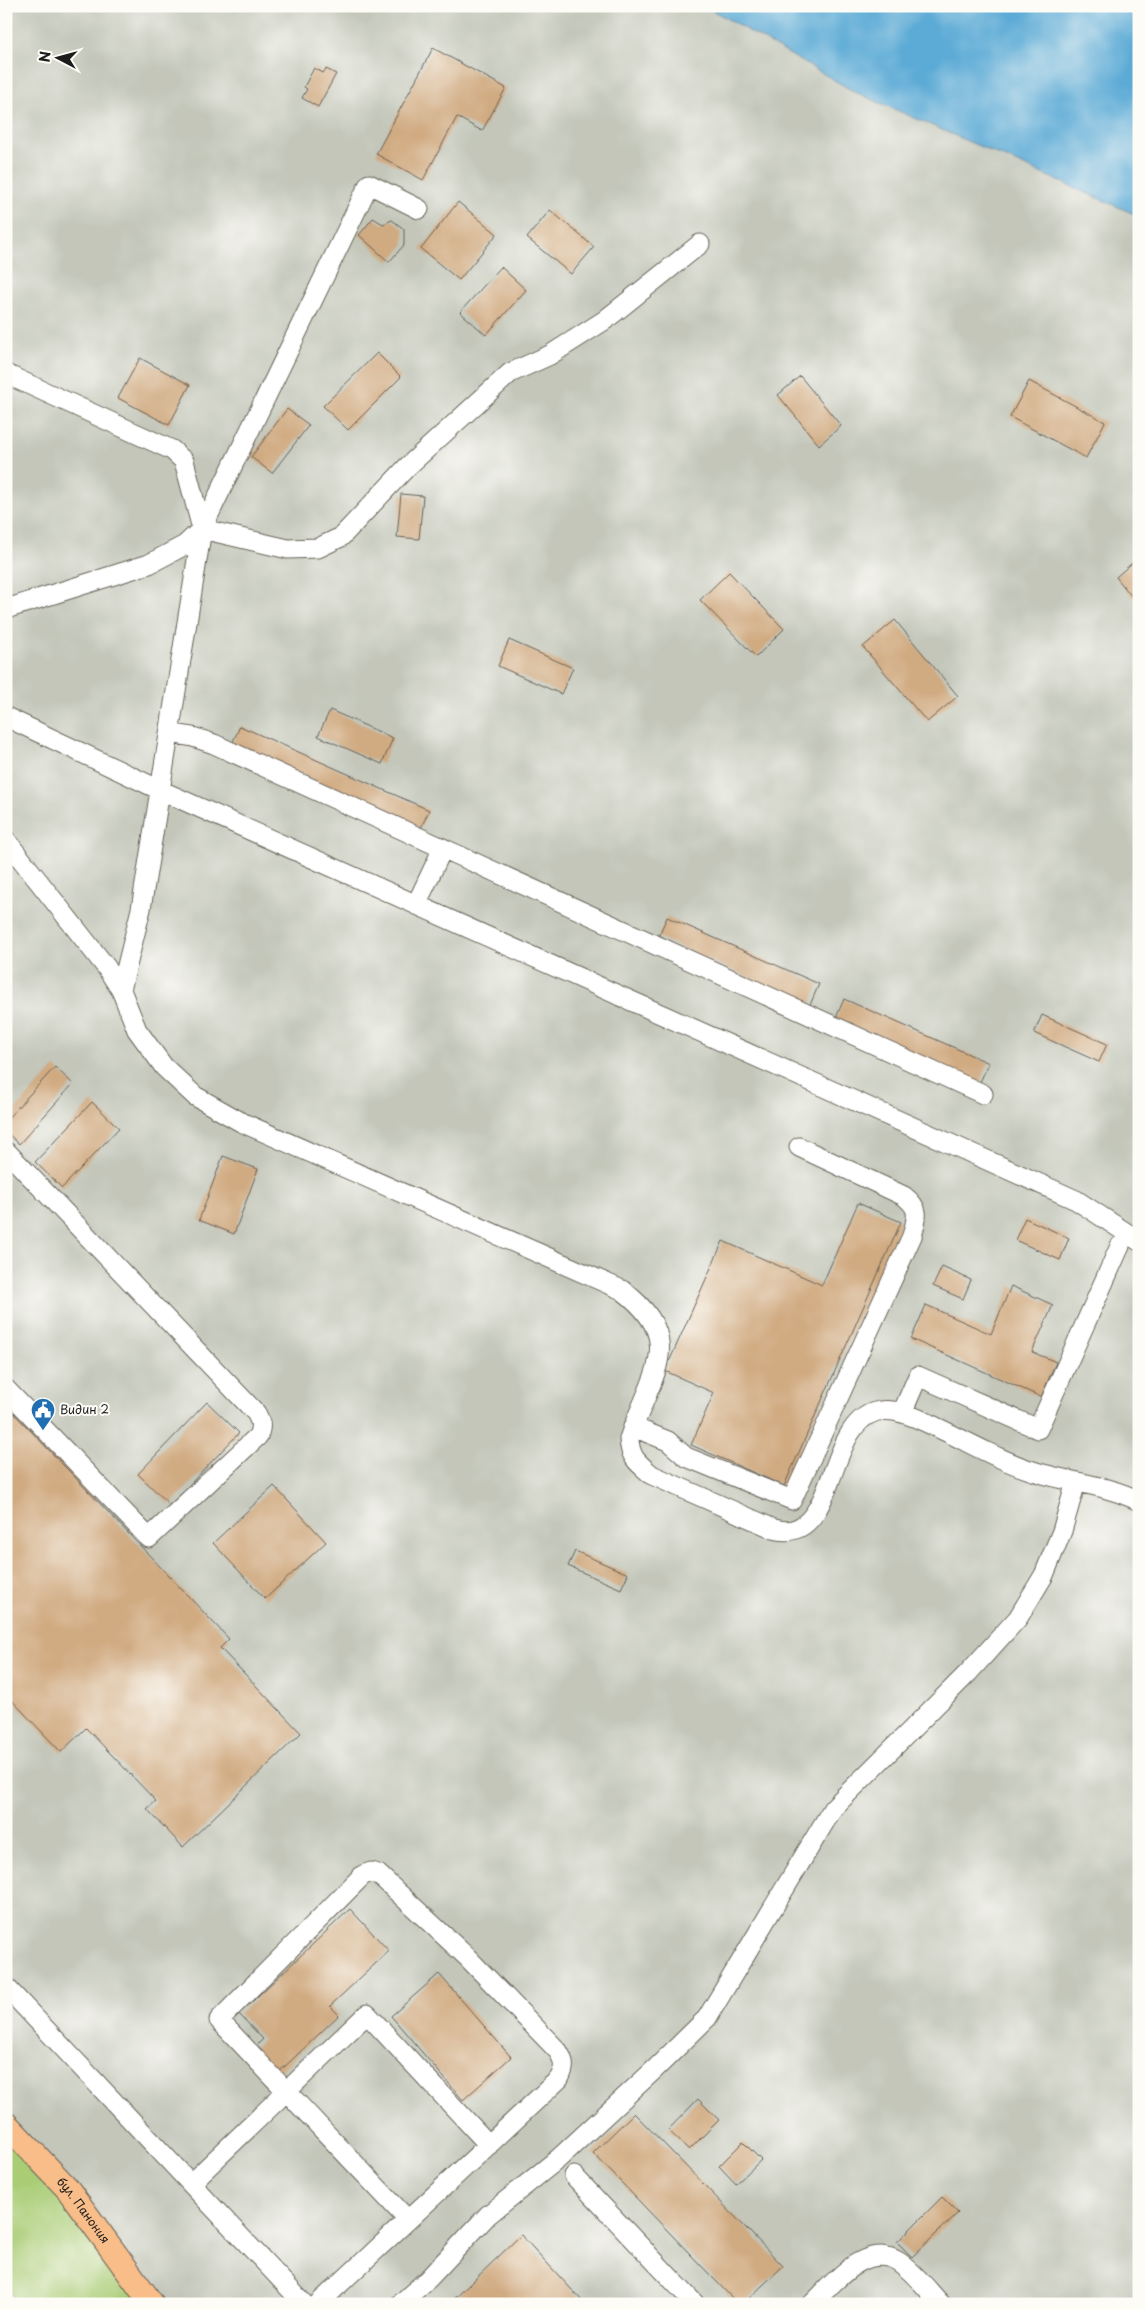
<svg xmlns="http://www.w3.org/2000/svg" width="1145" height="2310" viewBox="0 0 1145 2310" font-family="'Playpen Sans',sans-serif">
	<style>
		.industrial { fill: #c3c6b9 }
		.green { fill: #a9cc75; stroke: #627448 }
		.water { fill: #5caad6; stroke: #3c6379 }
		.building { fill: #d0aa81 }
		.lines { fill: none; stroke-linecap: round; stroke-linejoin: round }
		.minor-casing { stroke: #676157; stroke-width: 21 }
		.major-casing { stroke: #676157; stroke-width: 26 }
		.minor { stroke: #fff; stroke-width: 19 }
		.major { stroke: #f8bd88; stroke-width: 24 }
		.labels { text-anchor: middle; stroke-width: 4; stroke-linejoin: round; paint-order: stroke }
		.poi-label { font-size: 12px; fill: #1c1c1c; stroke: #fdfcf7; text-anchor: start }
		.street-label { font-size: 12px; fill: #1c1c1c; stroke: #fdfcf7 }
	</style>
	<rect width="100%" height="100%" fill="#fdfcf7"/>
	<filter id="ink" filterUnits="userSpaceOnUse"><feTurbulence type="fractalNoise" baseFrequency=".02" numOctaves="2"/><feDisplacementMap in="SourceGraphic" scale="10" xChannelSelector="R" yChannelSelector="G"/><feConvolveMatrix kernelMatrix="1 2 1 2 8 2 1 2 1" color-interpolation-filters="sRGB"/></filter>
	<filter id="wash" filterUnits="userSpaceOnUse"><feTurbulence type="fractalNoise" baseFrequency=".0096" numOctaves="4" result="noise"/><feDisplacementMap in="SourceGraphic" scale="20" xChannelSelector="R" yChannelSelector="G"/><feGaussianBlur stdDeviation="1.12" result="paint"/><feColorMatrix in="noise" values="0 0 0 0 0 0 0 0 0 0 0 0 0 0 0 0 0 1.4 0 .05"/><feComposite in="paint" operator="in"/></filter>
	<g filter="url(#wash)">
		<rect width="100%" height="100%" fill="#f1e2c4"/>
		<path class="industrial" d="M6,6H705L855,92L1139,216V2304H152L6,2124Z"/>
		<path class="green" d="M6,2124L152,2304H18L6,2285Z"/>
		<path class="water" d="M705,6H1139V216L855,92Z"/>
		<g id="blocks">
			<path class="building" d="M433,48L506,88L482,131L457,117L423,180L376,154Z
				M314,68L323,73L326,69L336,74L318,107L302,98L307,89L304,87Z
				M458,202L497,234L459,280L421,249Z
				M550,210L594,247L571,274L527,238Z
				M373,218L383,224L392,220L404,229V245L389,262L359,235Z
				M501,267L526,290L486,335L460,312Z
				M377,353L401,377L348,430L323,406Z
				M140,358L190,385L169,425L118,398Z
				M800,376L841,426L819,445L778,395Z
				M1029,381L1105,422L1086,458L1010,417Z
				M287,409L309,425L272,473L251,457Z
				M401,494L423,496L419,539L397,537Z
				M1139,557V593L1133,598L1116,577Z
				M729,572L784,629L756,657L700,600Z
				M895,620L958,696L927,722L863,647Z
				M509,640L573,668L561,694L498,666Z
				M330,710L393,738L382,764L318,736Z
				M240,726L429,810L421,828L232,744Z
				M667,917L819,984L810,1005L658,937Z
				M844,999L989,1063L979,1084L835,1020Z
				M1042,1015L1107,1044L1099,1062L1034,1033Z
				M55,1067L73,1084L19,1144L6,1132V1120Z
				M92,1102L119,1128L62,1188L35,1162Z
				M223,1156L258,1169L234,1234L199,1220Z
				M858,1203L901,1222L784,1486L691,1445L714,1393L665,1371L723,1241L822,1285Z
				M1025,1218L1069,1238L1060,1260L1015,1240Z
				M942,1267L971,1280L963,1299L933,1286Z
				M1011,1286L1053,1305L1032,1352L1056,1362L1041,1397L911,1339L926,1305L991,1334Z
				M207,1402L239,1433L170,1505L138,1474Z
				M6,1405L229,1639L220,1648L301,1733L183,1847L147,1809L156,1801L86,1728L61,1752L6,1694Z
				M274,1486L326,1542L265,1599L213,1543Z
				M575,1551L628,1574L621,1589L568,1566Z
				M350,1909L389,1951L330,2006L339,2015L278,2073L254,2048L263,2039L239,2014Z
				M439,1974L511,2057L463,2100L391,2016Z
				M698,2099L719,2120L689,2150L668,2130Z
				M634,2113L783,2266L743,2304H738L593,2153Z
				M743,2142L761,2160L736,2184L719,2166Z
				M942,2197L958,2213L912,2257L897,2242Z
				M521,2235L585,2304H449Z"/>
		</g>
	</g>
	<g filter="url(#ink)">
		<use href="#blocks" fill-opacity="0" stroke="#676157" stroke-width="1"/>
		<g class="lines">
			<defs>
				<path id="minor" d="M6,374L172,450L184,461L202,529
					M202,529L288,549L318,548L341,537L407,467L510,373L550,355L605,320L700,244
					M6,609L149,564L185,545L202,529
					M6,717L160,790L1076,1200L1139,1241
					M169,733L193,737L214,744L983,1094
					M6,840L106,967L121,990L141,909L202,529L369,184L419,209
					M416,905L443,848
					M121,990L137,1030L164,1067L195,1096L241,1122L622,1290C689,1340 650,1376 629,1439C630,1458 638,1463 652,1475L774,1529C837,1546 825,1426 875,1412C895,1406 919,1419 936,1427C967,1441 998,1460 1030,1470C1065,1482 1105,1484 1139,1501
					M6,1155L8,1153L256,1413C261,1422 262,1426 258,1436L149,1538L6,1389
					M902,1413L918,1376L1038,1429L1120,1246
					M633,1427L668,1441L686,1457L792,1500L912,1236C917,1217 921,1209 904,1196L799,1147
					M6,1987L304,2304
					M574,2176L695,2304
					M191,2183L367,2014L489,2145
					M318,2304L559,2079C565,2068 565,2062 558,2051L466,1956L378,1874L371,1872L363,1875L219,2020L408,2220
					M400,2304L428,2279L488,2215L558,2159L655,2069L707,2018L833,1808L968,1673L1018,1618L1044,1575L1062,1531L1076,1482
					M812,2304C833,2284 866,2240 899,2262C915,2273 928,2290 941,2304"/>
				<g id="major">
					<path id="s1" d="M6,2124L67,2188L152,2304"/>
				</g>
			</defs>
			<use href="#minor" class="minor-casing"/>
			<use href="#major" class="major-casing"/>
			<use href="#minor" class="minor"/>
			<use href="#major" class="major"/>
		</g>
	</g>
	<defs>
		<symbol id="civic-pin" viewBox="-11 -11 22 30"><path d="M0 17L-7.5 6A9.5 9.5 0 1 1 7.5 6Z" fill="#1f6fb2" stroke="#fdfcf7"/><path d="M-.6-6.5H3V-4.5H.6V-3L4-1V1h2V6H-6V1h2V-1L-.6-3ZM-1.2 2.5V6h2.4V2.5Z" fill="#fff"/></symbol>
	</defs>
	<g fill-rule="evenodd">
		<use href="#civic-pin" x="29" y="1396" width="28" height="38"/>
	</g>
	<g class="labels">
		<g class="poi-label">
			<text x="60" y="1414">Видин 2</text>
		</g>
		<g class="street-label">
			<text dy="4" stroke="none"><textPath href="#s1" startOffset="116">бул. Панония</textPath></text>
		</g>
	</g>
	<rect width="1145" height="2310" fill="none" stroke="#fdfcf7" stroke-width="25"/>
	<g transform="translate(58 58) rotate(276)" stroke="#fdfcf7" stroke-width="4" paint-order="stroke">
	<path d="M0-4L9 19L0 12L-9 19Z" fill="#1c1c1c"/>
	<text y="-8" font-size="14" font-weight="bold" text-anchor="middle" fill="#1c1c1c">N</text>
	</g>
</svg>
